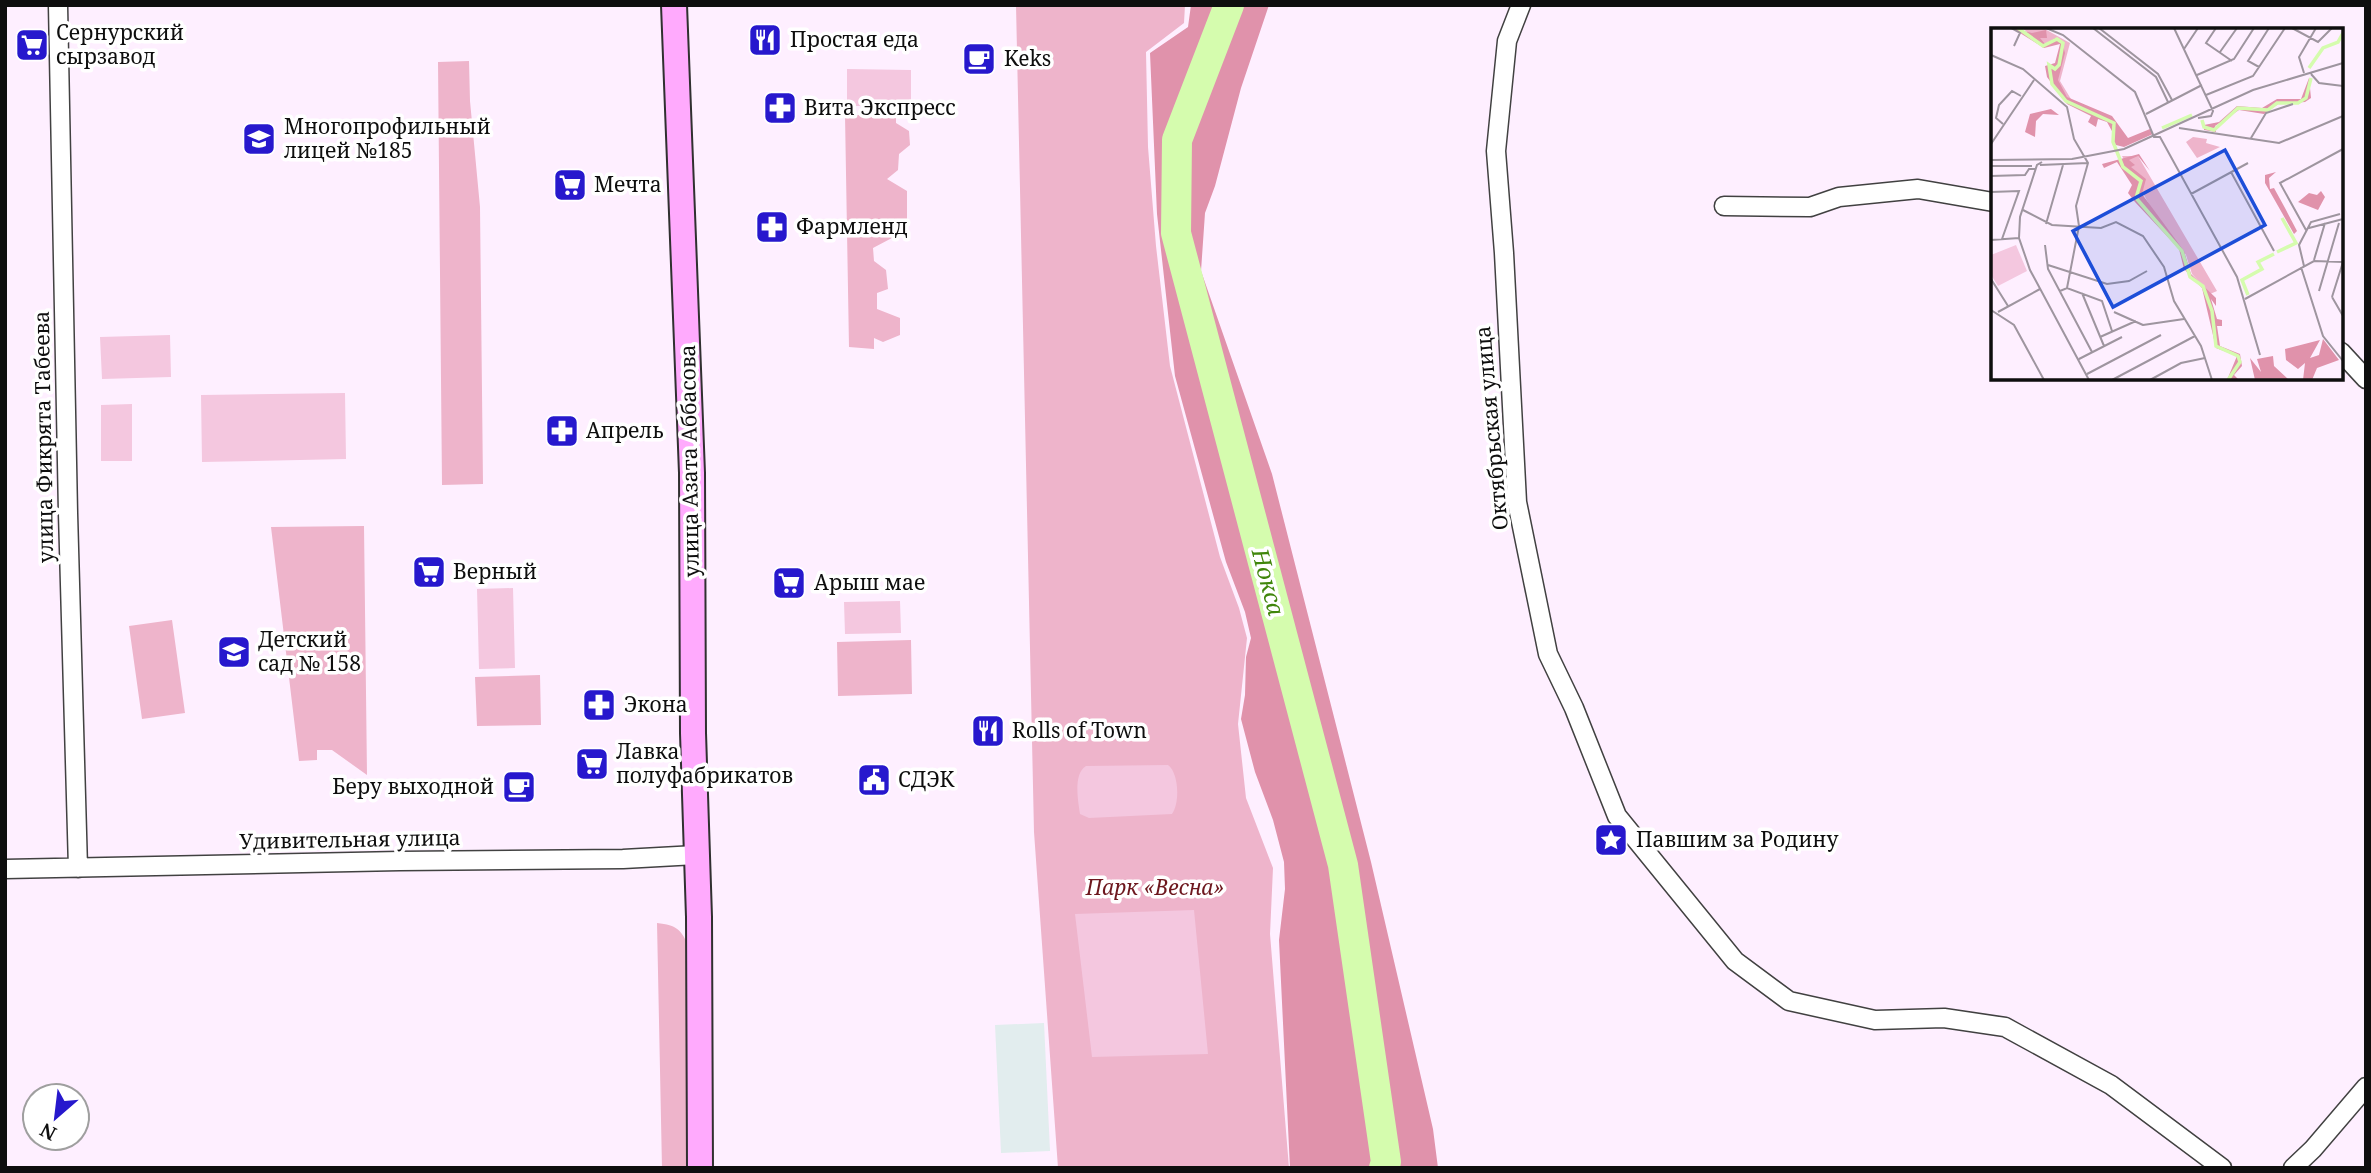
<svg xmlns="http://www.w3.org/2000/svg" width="2371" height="1173" viewBox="0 0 2371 1173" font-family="'Noto Serif',serif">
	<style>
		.industrial { fill: #e2edee }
		.green { fill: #eeb4cb }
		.forest { fill: #e092ab }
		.pitch { fill: #f4c7df }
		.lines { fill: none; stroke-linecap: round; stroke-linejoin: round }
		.river { stroke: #d5fcae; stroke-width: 30 }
		.street-casing { stroke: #414141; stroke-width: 21 }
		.secondary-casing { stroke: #303030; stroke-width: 28 }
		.street { stroke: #fff; stroke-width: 18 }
		.secondary { stroke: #ffaafd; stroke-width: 24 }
		.labels { text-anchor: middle; stroke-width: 7; stroke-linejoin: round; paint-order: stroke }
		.poi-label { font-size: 21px; fill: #0e0e0e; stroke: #fff; text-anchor: start }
		.street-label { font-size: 21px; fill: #0e0e0e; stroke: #fff }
		.park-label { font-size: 21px; font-style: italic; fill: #6d171e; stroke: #fff }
		.water-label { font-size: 23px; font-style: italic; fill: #40860c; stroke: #fff }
		.inset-river { fill: none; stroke: #d5fcae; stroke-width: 3.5 }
		.inset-road { fill: none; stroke: #9e959f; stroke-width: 2 }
		.view { fill: #1d4ed8; fill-opacity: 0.15; stroke: #1d4ed8; stroke-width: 3.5 }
		.inset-edge { fill: none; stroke: #0e0e0e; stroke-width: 3.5 }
	</style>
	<rect width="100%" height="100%" fill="#feefff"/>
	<path class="industrial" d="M1044,1023L1050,1151L1001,1153L995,1025Z"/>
	<path class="green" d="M1016,5H1185L1184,23L1146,52L1148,147L1156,246L1170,366L1220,557L1239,608L1247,638L1238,724L1246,798L1273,868L1270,934L1289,1168H1058L1034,832Z
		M469,61L470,101L480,207L483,484L442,485L438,62Z
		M845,115H896V123L909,131L910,145L899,154L898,170L887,179L907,191V230L873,248L874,261L886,270L888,289L877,293V309L900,318V335L883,342L874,338V349L849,347Z
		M364,526L367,775L332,750H317V760L299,761L271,527Z
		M172,620L185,713L142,719L129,626Z
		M911,640L912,694L838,696L837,642Z
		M540,675L541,725L477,726L475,677Z
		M657,923C677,925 682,930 689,948L693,1168H662Z"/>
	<path class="forest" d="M1191,5H1269L1241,88L1215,186L1205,213L1201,271L1272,474L1371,862L1433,1129L1438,1168H1290L1279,940L1285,889L1284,862L1273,820L1255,772L1241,719L1245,695L1246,657L1251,638L1245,612L1226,562L1175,376L1157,214L1150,53L1188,27Z"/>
	<path class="pitch" d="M847,69L911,70V106H847Z
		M170,335L171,377L102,379L100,337Z
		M345,393L346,459L202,462L201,395Z
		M132,404V461H101V405Z
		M513,588L515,668L479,669L477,589Z
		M900,601L901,633L845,634L844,602Z
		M1168,765C1179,773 1180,803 1172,814L1089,818L1080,814C1078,800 1073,774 1086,766Z
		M1194,910L1208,1054L1092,1057L1075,914Z"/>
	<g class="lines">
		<path class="river" d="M1229,5L1177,140L1176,233L1343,865L1386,1162L1384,1168"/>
		<defs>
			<path id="street" d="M58,5L68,513L78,868
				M1521,5L1507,41L1496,151L1504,253L1517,502L1548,654L1574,708L1617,816L1735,961L1789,1001L1875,1020L1944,1018L2005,1027L2111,1085L2222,1168
				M1724,206L1810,207L1839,197L1918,189L1993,202
				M2341,352L2366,379
				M5,869L400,861L623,859L696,855
				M2293,1168L2313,1149L2366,1087"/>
			<path id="secondary" d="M674,5L692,473L693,733L699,917L700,1168"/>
		</defs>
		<use href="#street" class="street-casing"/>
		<use href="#secondary" class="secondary-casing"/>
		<use href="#street" class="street"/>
		<use href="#secondary" class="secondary"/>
	</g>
	<defs>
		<symbol id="restaurant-square" viewBox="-11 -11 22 22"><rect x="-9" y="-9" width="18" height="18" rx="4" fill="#2718cd" stroke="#fff"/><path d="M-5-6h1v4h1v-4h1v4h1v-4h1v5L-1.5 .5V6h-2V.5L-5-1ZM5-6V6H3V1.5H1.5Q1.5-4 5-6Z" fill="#fff"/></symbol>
		<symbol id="supermarket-square" viewBox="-11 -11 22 22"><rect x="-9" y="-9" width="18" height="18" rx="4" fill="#2718cd" stroke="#fff"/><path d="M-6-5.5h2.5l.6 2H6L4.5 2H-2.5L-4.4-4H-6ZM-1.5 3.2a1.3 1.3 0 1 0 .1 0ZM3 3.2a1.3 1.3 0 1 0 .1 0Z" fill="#fff"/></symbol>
		<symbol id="cafe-square" viewBox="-11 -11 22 22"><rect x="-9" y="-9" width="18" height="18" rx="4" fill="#2718cd" stroke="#fff"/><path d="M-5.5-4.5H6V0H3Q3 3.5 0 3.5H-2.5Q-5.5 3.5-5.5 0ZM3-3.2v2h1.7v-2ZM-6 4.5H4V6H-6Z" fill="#fff"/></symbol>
		<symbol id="pharmacy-square" viewBox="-11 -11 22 22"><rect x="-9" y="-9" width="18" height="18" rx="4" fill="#2718cd" stroke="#fff"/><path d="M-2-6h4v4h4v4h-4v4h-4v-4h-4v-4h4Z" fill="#fff"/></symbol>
		<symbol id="school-square" viewBox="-11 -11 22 22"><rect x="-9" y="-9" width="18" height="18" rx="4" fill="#2718cd" stroke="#fff"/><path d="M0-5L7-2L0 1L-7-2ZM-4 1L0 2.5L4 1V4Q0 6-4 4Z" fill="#fff"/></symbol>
		<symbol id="civic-square" viewBox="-11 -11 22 22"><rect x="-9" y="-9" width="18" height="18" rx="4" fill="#2718cd" stroke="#fff"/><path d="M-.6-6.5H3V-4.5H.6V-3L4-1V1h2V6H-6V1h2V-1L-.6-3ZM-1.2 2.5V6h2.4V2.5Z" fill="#fff"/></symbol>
		<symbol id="sight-square" viewBox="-11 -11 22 22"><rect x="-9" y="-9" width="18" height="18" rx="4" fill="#2718cd" stroke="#fff"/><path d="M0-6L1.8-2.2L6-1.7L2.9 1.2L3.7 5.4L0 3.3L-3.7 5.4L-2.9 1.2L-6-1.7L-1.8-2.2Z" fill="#fff"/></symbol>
	</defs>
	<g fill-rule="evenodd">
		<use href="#restaurant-square" x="746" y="21" width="38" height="38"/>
		<use href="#supermarket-square" x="13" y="26" width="38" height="38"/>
		<use href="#cafe-square" x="960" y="40" width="38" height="38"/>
		<use href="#pharmacy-square" x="761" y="89" width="38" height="38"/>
		<use href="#school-square" x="240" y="120" width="38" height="38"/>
		<use href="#supermarket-square" x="551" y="166" width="38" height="38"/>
		<use href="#pharmacy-square" x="753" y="208" width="38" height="38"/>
		<use href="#pharmacy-square" x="543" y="412" width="38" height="38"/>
		<use href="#supermarket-square" x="410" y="553" width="38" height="38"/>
		<use href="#supermarket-square" x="770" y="564" width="38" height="38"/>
		<use href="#school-square" x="215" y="633" width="38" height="38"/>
		<use href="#pharmacy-square" x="580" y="686" width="38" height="38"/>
		<use href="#restaurant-square" x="969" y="712" width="38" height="38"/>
		<use href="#supermarket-square" x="573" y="745" width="38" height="38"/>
		<use href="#civic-square" x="855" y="761" width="38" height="38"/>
		<use href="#cafe-square" x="500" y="768" width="38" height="38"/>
		<use href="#sight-square" x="1592" y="821" width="38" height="38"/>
	</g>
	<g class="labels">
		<g class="poi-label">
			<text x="56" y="40">Сернурский<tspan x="56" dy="24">сырзавод</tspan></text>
			<text x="790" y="47">Простая еда</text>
			<text x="1004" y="66">Keks</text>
			<text x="804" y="115">Вита Экспресс</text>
			<text x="284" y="134">Многопрофильный<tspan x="284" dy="24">лицей №185</tspan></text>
			<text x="594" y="192">Мечта</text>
			<text x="796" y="234">Фармленд</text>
			<text x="586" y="438">Апрель</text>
			<text x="453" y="579">Верный</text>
			<text x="814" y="590">Арыш мае</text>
			<text x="258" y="647">Детский<tspan x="258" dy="24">сад № 158</tspan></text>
			<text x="624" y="712">Экона</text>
			<text x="1012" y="738">Rolls of Town</text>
			<text x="616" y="759">Лавка<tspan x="616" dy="24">полуфабрикатов</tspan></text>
			<text x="898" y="787">СДЭК</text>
			<text x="494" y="794" text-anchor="end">Беру выходной</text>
			<text x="1636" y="847">Павшим за Родину</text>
		</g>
		<g class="street-label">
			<text transform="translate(1492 428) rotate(-95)" y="7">Октябрьская улица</text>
			<text transform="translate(44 437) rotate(-91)" y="7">улица Фикрята Табеева</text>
			<text transform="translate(690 461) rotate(-91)" y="7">улица Азата Аббасова</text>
			<text transform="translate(350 840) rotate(-1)" y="7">Удивительная улица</text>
		</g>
		<g class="park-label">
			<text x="1155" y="895">Парк «Весна»</text>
		</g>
		<g class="water-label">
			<text transform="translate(1268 582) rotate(75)" y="8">Нокса</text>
		</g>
	</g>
	<g transform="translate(1991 28)">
		<rect width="352" height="352" fill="#feefff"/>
		<path d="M31,0H52L79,15L69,53L83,76L61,55L72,24L70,13L55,18ZM202,109L216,111L215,115L229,119L206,130L195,114ZM131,128H147L226,263L219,266L201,246L195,227L163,185Z" fill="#eeb4cb"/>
		<path d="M21,0L41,5L55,2L56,10H49L54,16L64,10L71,13L74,25L67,52L76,69L121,88L137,110L159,101L162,106L133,119L121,116L122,105L116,94L107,91L105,99L97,94L100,88L76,76L56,49L54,38L64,35L69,16L53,20ZM318,50L320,70L314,74L287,76L273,86L248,82L224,98L225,104L213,102V97L228,94L246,78L271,80L286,71H310ZM60,81L68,87L52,86L45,93L44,109L34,104L39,86ZM148,126L159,143L147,128L138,132L144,137L140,139L155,151L151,166L193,223L200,246L225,270V278L220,271L226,291L231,292V298H226L229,318L249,326L251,338L243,347L248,352H236L246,328L225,320L211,260L193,241L188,221L144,174L137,165L141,157L126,134L113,140L111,136ZM285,144L278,150L279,161L283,160L294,180L306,203L303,206L274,155V147ZM330,163L334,169L327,182L307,174L318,165L326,167ZM332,311L348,332L326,340L321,352H312L314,335L307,341L295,332L294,321L329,312L319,330L328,327ZM282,328L283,338L298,352H264L259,330L270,344L266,331Z" fill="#e092ab"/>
		<path d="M25,217L36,243L7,258L0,247V227Z" fill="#f4c7df"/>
		<path class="inset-river" d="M27,0L52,18L66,11L72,15L68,37L64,41L58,37L61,56L75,73L123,95L122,114L132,139L150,153L145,170L191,223L199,249L212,258L221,283L225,318L247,328L249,334L237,352M318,40L332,20L347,14L352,5M211,92L213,99L223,102L247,80L277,82L286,75H307L315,70L320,50M171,100L201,87M286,224L305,215L291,190M257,267L251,252L271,241L267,234L283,226"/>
		<path class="inset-road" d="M20,0L29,5L23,18M55,0L72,7L144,64L163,109H169L246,249L269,327M102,0L165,49L177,74M108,0L167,46L181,72M183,0L222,83L220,88L207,90M225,0L215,15L241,33M301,0L327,14L341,0M193,21L207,0M229,24L246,0M0,27L32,41L76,79L83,111L97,135L85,178L88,198L76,260M268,39L257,33L278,0M313,45L308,29L325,0M320,46L328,55L352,58M206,47L243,31L263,0M215,67L262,48L294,0M155,86L211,57M12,96L5,90L8,77L21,63L30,68M188,100L288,115L352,88M260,110L275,85L302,76M0,116L43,52M0,132L81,131L133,121L262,62L352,35M51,134L46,137L29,189L28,210L39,242L98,352M49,137L97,135M0,138H41M240,144L283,223M0,148L34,147L38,141H45M0,164L28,163L11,211M200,166L257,135M32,182L61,197L110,200L125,194L152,208L173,239L183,273L210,318L221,352M55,196L72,137M318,200L352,191M315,202L289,155L352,121M0,212L28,210M54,217L57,241L101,324M323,232L334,195M57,237L116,256L138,253L156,243M313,238L308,217L320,194L349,186M310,239L332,308L352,333M0,251L17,278M69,263L76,260L111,273L121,303M328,263L348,195M91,265L113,318M341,269L352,234M341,269L352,288M254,271L323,233L352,234M0,282L23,297L53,352M7,284L49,261M123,284L152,297M152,297L193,291M109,309L145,293M88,331L131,309M96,346L170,307M121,352L204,308M159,352L190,335L214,330"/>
		<path class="view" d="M234,122L274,197L122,279L82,203Z"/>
		<rect width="352" height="352" class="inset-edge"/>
	</g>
	<rect width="2371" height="1173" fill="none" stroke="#0e0e0e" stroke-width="14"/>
	<g transform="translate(56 1117) rotate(208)"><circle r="33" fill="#ffffff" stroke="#9f9f9f" stroke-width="2"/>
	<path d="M0-5L12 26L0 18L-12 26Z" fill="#2718cd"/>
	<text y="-10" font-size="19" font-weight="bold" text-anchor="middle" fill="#0e0e0e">N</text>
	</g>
</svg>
